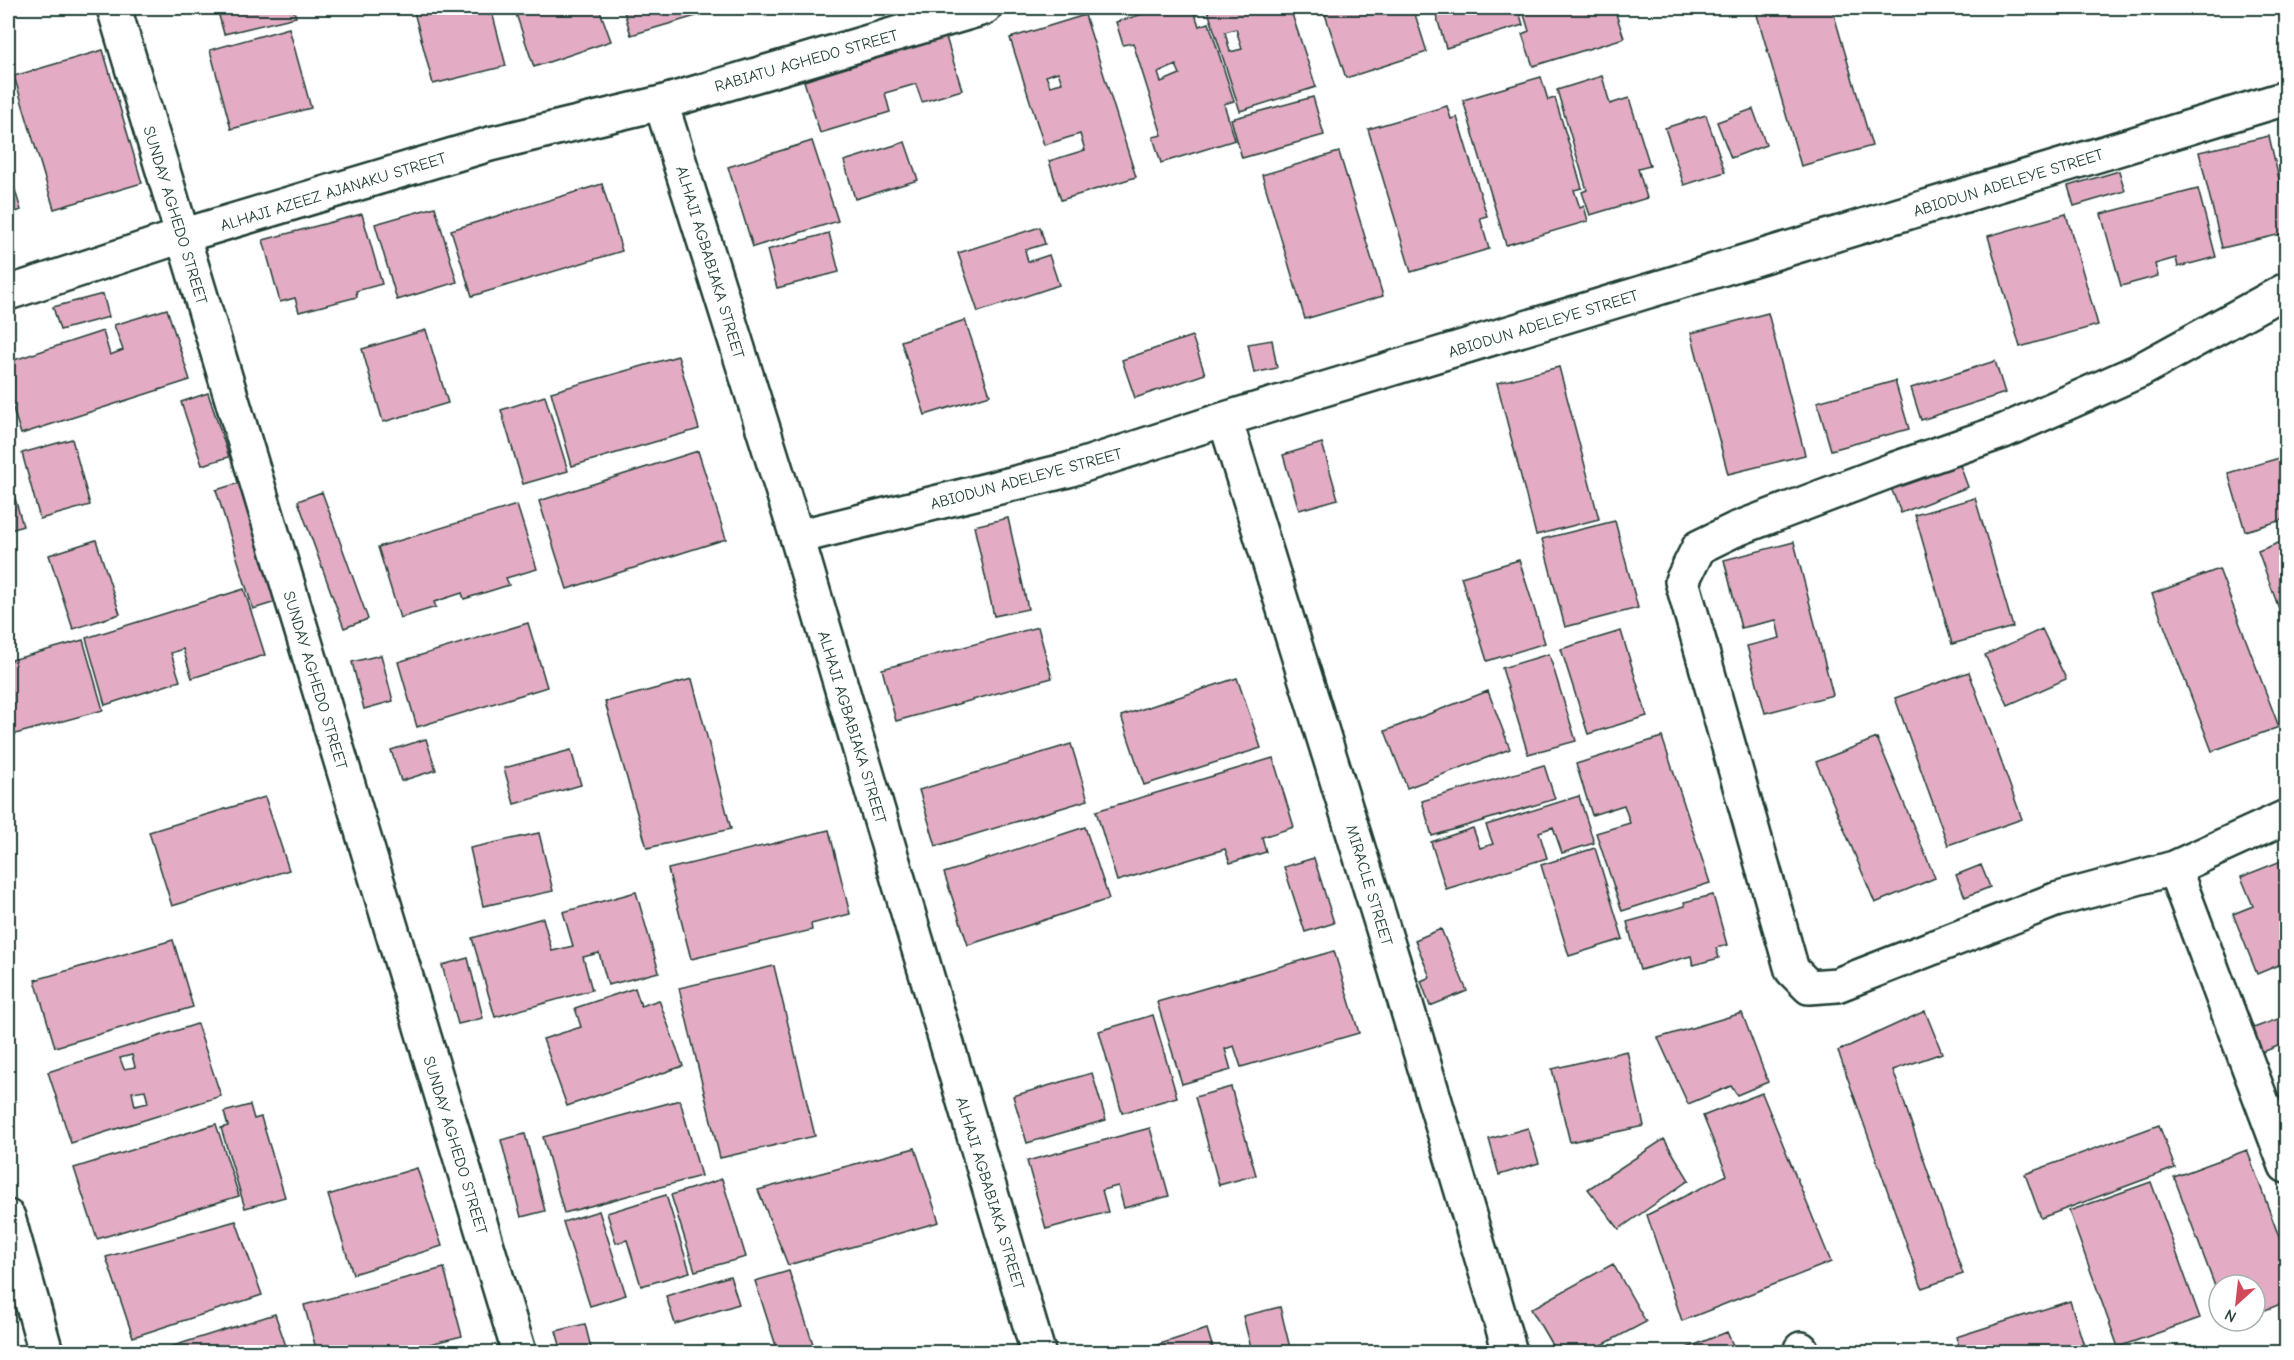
<svg xmlns="http://www.w3.org/2000/svg" width="2294" height="1360" viewBox="0 0 2294 1360" font-family="'Comic Neue',sans-serif">
	<style>
		.building { fill: #e3acc4; stroke: #1f3d34; stroke-width: 1.5; fill-rule: evenodd }
		.lines { fill: none; stroke-linecap: round; stroke-linejoin: round }
		.minor-casing { stroke: #1f3d34; stroke-width: 38 }
		.minor { stroke: #fff; stroke-width: 33 }
		.labels { text-anchor: middle; stroke-width: 6; stroke-linejoin: round; paint-order: stroke }
		.street-label { font-size: 16px; fill: #1f3d34; stroke: #fff }
	</style>
	<rect width="100%" height="100%" fill="#fff"/>
	<filter id="ink" filterUnits="userSpaceOnUse"><feTurbulence type="fractalNoise" baseFrequency=".0167" numOctaves="2"/><feDisplacementMap in="SourceGraphic" scale="12" xChannelSelector="R" yChannelSelector="G"/><feConvolveMatrix kernelMatrix="1 2 1 2 8 2 1 2 1" color-interpolation-filters="sRGB"/></filter>
	<g filter="url(#ink)">
		<path class="building" d="M217,8H293L296,17L224,34Z
			M413,8H491L506,66L433,84Z
			M514,8H599L611,41L534,67Z
			M623,8H702L703,14L631,35Z
			M1163,8H1193L1199,26L1209,23L1234,101L1224,104L1235,140L1161,163L1153,137L1162,135L1133,43L1123,45L1116,22ZM1176,65L1180,74L1161,82L1158,73Z
			M1207,8H1290L1316,87L1240,111ZM1236,29L1242,49L1230,52L1225,32Z
			M1323,8H1413L1427,52L1346,78Z
			M1434,8H1518L1523,25L1446,48Z
			M1522,8H1614L1624,38L1533,66L1522,34L1529,31Z
			M1755,8H1832L1872,146L1801,166Z
			M1085,15L1136,177L1061,200L1049,161L1085,150L1080,134L1044,145L1010,38ZM1058,72L1062,83L1050,86L1046,76Z
			M289,28L311,108L231,129L210,50Z
			M946,37L962,90L922,102L916,84L885,93L890,112L820,133L804,81Z
			M103,50L142,183L54,209L14,76Z
			M1602,76L1610,104L1629,98L1650,166L1638,169L1647,198L1590,215L1582,192L1587,190L1557,90Z
			M1541,77L1548,100L1555,98L1582,188L1574,190L1580,208L1584,206L1588,221L1506,245L1463,100Z
			M1313,97L1324,135L1242,158L1231,119Z
			M1447,106L1451,119L1457,117L1487,216L1480,218L1489,249L1411,272L1368,129Z
			M1753,109L1766,145L1731,158L1717,122Z
			M1706,115L1725,172L1684,185L1665,128Z
			M2269,136L2286,209V233L2222,248L2199,152Z
			M812,141L838,221L753,247L728,167Z
			M905,142L918,180L855,199L844,161Z
			M1339,152L1383,296L1305,319L1262,175Z
			M8,167L21,210L8,215Z
			M2119,171L2125,191L2074,206L2068,186Z
			M602,184L622,251L472,296L451,230Z
			M2198,189L2216,257L2178,267L2176,258L2155,264L2158,276L2121,286L2101,214Z
			M435,207L457,282L397,300L375,224Z
			M362,214L382,284L356,291L357,297L299,312L295,298L280,302L263,240Z
			M2066,214L2098,325L2020,347L1988,236Z
			M1040,227L1045,244L1025,250L1028,262L1049,255L1059,285L978,312L958,253Z
			M829,233L839,272L777,288L767,250Z
			M103,294L109,317L60,330L53,307Z
			M167,309L190,380L21,434L8,393V362L103,331L110,355L123,350L114,325Z
			M1768,313L1805,455L1728,474L1691,333Z
			M965,320L990,395L925,415L901,341Z
			M426,330L448,403L383,422L362,349Z
			M1192,336L1205,374L1135,398L1122,360Z
			M1272,340L1277,368L1254,373L1248,344Z
			M678,356L699,429L572,466L551,392Z
			M1995,361L2005,393L1921,420L1911,388Z
			M1559,367L1599,519L1536,535L1497,383Z
			M1895,381L1909,429L1831,450L1817,402Z
			M208,393L229,457L202,465L181,402Z
			M545,396L568,471L523,484L501,410Z
			M72,439L90,505L40,519L22,453Z
			M1322,443L1338,499L1299,510L1283,455Z
			M698,451L726,539L567,589L539,501Z
			M2286,456V519L2245,531L2228,473Z
			M1957,457L1968,487L1901,513L1889,483Z
			M8,474L23,526L8,531Z
			M239,483L276,602L253,609L216,490Z
			M322,492L368,619L344,628L298,501Z
			M1975,498L2013,627L1952,644L1915,515Z
			M517,505L537,569L506,578L509,585L464,599L462,593L434,602L436,607L400,618L378,547Z
			M1008,518L1028,609L994,616L974,526Z
			M1615,521L1638,608L1565,627L1542,539Z
			M96,540L120,614L73,629L49,555Z
			M2286,540V628L2258,551Z
			M1794,542L1833,695L1765,713L1747,646L1780,638L1776,620L1741,628L1724,560Z
			M1519,560L1545,643L1487,661L1461,577Z
			M2219,569L2279,727L2212,751L2152,594Z
			M244,589L265,655L192,678L183,649L171,653L180,681L105,705L86,638Z
			M528,623L547,687L417,727L398,662Z
			M1038,627L1052,678L896,721L882,669Z
			M2042,629L2066,679L2008,705L1985,655Z
			M1621,631L1647,716L1588,734L1561,649Z
			M83,640L103,710L8,736V661Z
			M1549,654L1576,741L1528,754L1502,668Z
			M381,655L393,701L364,709L352,662Z
			M1969,672L2022,819L1948,845L1895,698Z
			M1237,678L1261,748L1144,785L1121,716Z
			M692,679L731,829L647,848L605,702Z
			M1488,691L1510,749L1407,788L1385,731Z
			M1662,737L1710,883L1622,911L1596,833L1630,823L1624,805L1592,815L1576,764Z
			M1877,738L1935,878L1875,903L1816,762Z
			M426,739L436,770L401,781L391,750Z
			M1071,744L1088,800L936,846L919,790Z
			M571,750L581,785L514,804L504,768Z
			M1273,758L1294,827L1262,837L1266,852L1230,863L1225,849L1117,881L1096,811Z
			M1544,765L1555,799L1432,836L1422,801Z
			M1579,796L1594,843L1562,853L1553,827L1539,832L1547,858L1446,889L1431,842L1473,828L1480,848L1493,844L1486,825Z
			M265,797L289,870L172,906L149,832Z
			M1085,827L1109,899L968,945L944,873Z
			M829,830L850,914L811,924L812,930L691,959L668,869Z
			M539,833L553,891L483,906L470,848Z
			M1595,848L1623,939L1569,956L1541,865Z
			M1314,858L1334,923L1305,932L1284,867Z
			M2286,859V962L2257,974L2233,914L2253,906L2241,877Z
			M1981,865L1990,887L1965,897L1956,875Z
			M636,892L659,972L608,985L599,953L583,957L592,990L495,1017L472,938L543,918L552,951L573,946L563,912Z
			M1713,895L1727,945L1716,948L1719,958L1693,965L1691,956L1640,970L1627,922L1685,906L1684,902Z
			M1441,929L1467,991L1430,1006L1421,981L1430,977L1415,940Z
			M173,940L193,1007L55,1047L35,980Z
			M1334,951L1359,1033L1241,1067L1234,1046L1225,1049L1231,1070L1182,1084L1157,1002Z
			M468,958L483,1018L458,1024L442,965Z
			M774,966L815,1136L720,1158L679,988Z
			M635,988L641,1006L659,1000L683,1066L567,1106L543,1039L581,1027L575,1008Z
			M1925,1011L1942,1053L1893,1070L1963,1274L1922,1288L1838,1051Z
			M1742,1013L1768,1082L1737,1095L1731,1086L1688,1104L1658,1038Z
			M1153,1015L1177,1097L1122,1113L1099,1031Z
			M2286,1016V1043L2260,1053L2251,1029Z
			M197,1024L221,1096L71,1143L48,1072ZM132,1055L135,1067L124,1069L120,1058ZM145,1090L148,1103L135,1106L132,1092Z
			M1627,1051L1644,1126L1570,1142L1552,1069Z
			M1092,1073L1106,1120L1027,1143L1013,1096Z
			M1231,1087L1256,1175L1219,1185L1195,1097Z
			M1762,1093L1831,1262L1682,1321L1647,1215L1727,1175L1703,1116Z
			M680,1100L701,1176L564,1213L543,1137Z
			M250,1105L254,1119L261,1117L285,1197L245,1208L221,1128L228,1126L224,1112Z
			M216,1124L239,1196L97,1239L74,1168Z
			M2159,1125L2175,1168L2041,1218L2025,1174Z
			M1150,1128L1169,1196L1124,1208L1118,1186L1102,1190L1108,1212L1046,1229L1027,1161Z
			M1528,1128L1539,1163L1499,1175L1489,1139Z
			M525,1134L545,1211L521,1217L501,1140Z
			M1664,1139L1689,1180L1619,1229L1588,1189Z
			M915,1148L939,1222L788,1265L758,1190Z
			M2247,1150L2286,1256V1302L2255,1314V1285H2219V1297L2174,1177Z
			M417,1168L442,1246L353,1274L328,1195Z
			M722,1179L746,1257L695,1271L671,1195Z
			M2151,1182L2200,1318L2118,1347L2069,1211Z
			M666,1195L690,1272L641,1286L627,1240L616,1243L607,1213Z
			M599,1211L626,1295L590,1306L563,1222Z
			M236,1221L262,1295L133,1337L106,1257Z
			M1613,1264L1646,1322L1589,1352H1556L1531,1309Z
			M444,1268L462,1336L398,1352H317L304,1305Z
			M789,1271L814,1347L797,1352H778L755,1281Z
			M730,1276L739,1304L675,1324L666,1296Z
			M2070,1301L2086,1352H1961L1956,1337Z
			M1280,1307L1291,1352H1252L1243,1316Z
			M275,1314L288,1352H154Z
			M585,1324L592,1352H562L556,1331Z
			M1207,1329L1214,1352H1135Z
			M1727,1332L1736,1352H1677Z"/>
		<g class="lines">
			<defs>
				<path id="minor" d="M114,8L519,1352
					M661,103L797,537L1038,1352
					M2286,290L2139,371L2004,431L1895,469L1734,530L1699,547L1682,581L1792,970L1809,987L1837,985L2055,900L2174,868L2286,817
					M8,293L182,236L490,144L661,103L984,8
					M1225,419L1393,961L1510,1352
					M797,537L1068,470L1225,419L2286,98
					M2174,868L2286,1166
					M8,1217L46,1352
					M1801,1349L1802,1352"/>
			</defs>
			<use href="#minor" class="minor-casing"/>
			<use href="#minor" class="minor"/>
		</g>
	</g>
	<g class="labels">
		<g class="street-label">
			<text transform="translate(806 60) rotate(-16)" y="6">RABIATU AGHEDO STREET</text>
			<text transform="translate(2008 182) rotate(-17)" y="6">ABIODUN ADELEYE STREET</text>
			<text transform="translate(333 191) rotate(-17)" y="6">ALHAJI AZEEZ AJANAKU STREET</text>
			<text transform="translate(176 215) rotate(73)" y="6">SUNDAY AGHEDO STREET</text>
			<text transform="translate(711 262) rotate(73)" y="6">ALHAJI AGBABIAKA STREET</text>
			<text transform="translate(1543 323) rotate(-17)" y="6">ABIODUN ADELEYE STREET</text>
			<text transform="translate(1026 478) rotate(-15)" y="6">ABIODUN ADELEYE STREET</text>
			<text transform="translate(316 680) rotate(73)" y="6">SUNDAY AGHEDO STREET</text>
			<text transform="translate(853 727) rotate(73)" y="6">ALHAJI AGBABIAKA STREET</text>
			<text transform="translate(1370 885) rotate(73)" y="6">MIRACLE STREET</text>
			<text transform="translate(456 1145) rotate(73)" y="6">SUNDAY AGHEDO STREET</text>
			<text transform="translate(991 1193) rotate(73)" y="6">ALHAJI AGBABIAKA STREET</text>
		</g>
	</g>
	<rect width="2294" height="1360" fill="none" stroke="#fff" stroke-width="30"/>
	<rect x="15" y="15" width="2264" height="1330" fill="none" stroke="#1f3d34" stroke-width="2" filter="url(#ink)"/>
	<g transform="translate(2237 1303) rotate(207)"><circle r="28" fill="#ffffff" stroke="#a5b1ae" stroke-width="1.5"/>
	<path d="M0-4.5L10 22L0 15L-10 22Z" fill="#d1495b"/>
	<text y="-9" font-size="16" font-weight="bold" text-anchor="middle" fill="#1f3d34">N</text>
	</g>
</svg>
